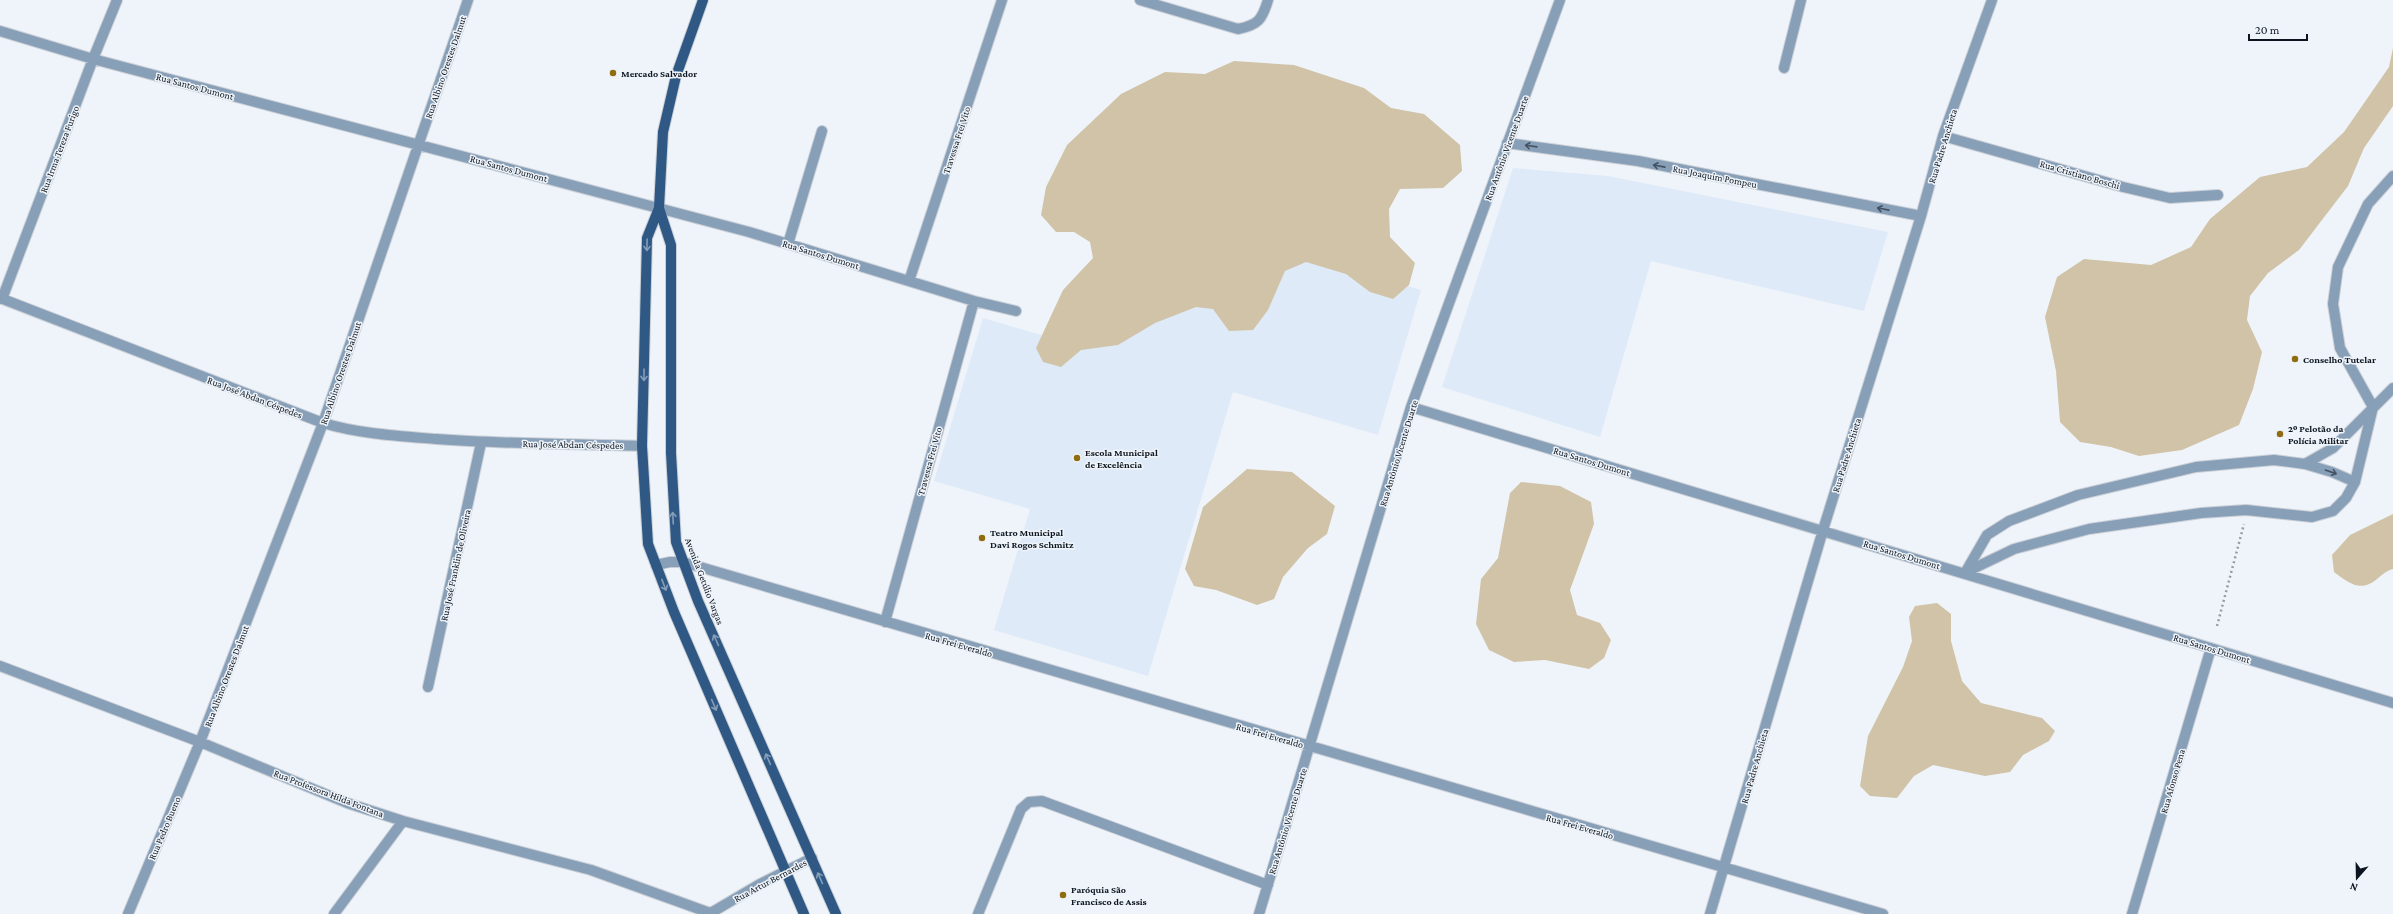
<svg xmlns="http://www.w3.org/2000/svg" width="2393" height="914" viewBox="0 0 2393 914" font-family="'Crimson Pro',serif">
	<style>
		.built { fill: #deeaf8 }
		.green { fill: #d0c3a7 }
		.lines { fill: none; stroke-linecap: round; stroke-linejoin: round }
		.minor-casing { stroke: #cbd0d7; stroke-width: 12 }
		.major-casing { stroke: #cbd0d7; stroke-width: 12 }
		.path { stroke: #969ca4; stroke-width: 2.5; stroke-dasharray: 2 3; stroke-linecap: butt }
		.minor { stroke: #889fb8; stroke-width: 10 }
		.major { stroke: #2f5884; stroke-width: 10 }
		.oneway { stroke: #445364 }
		.oneway2 { stroke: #859eb9 }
		.poi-dot { fill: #8e6c0f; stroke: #eff4fa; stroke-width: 1.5 }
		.labels { text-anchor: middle; stroke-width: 3; stroke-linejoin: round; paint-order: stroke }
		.street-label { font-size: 10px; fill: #0c151f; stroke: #eff4fa }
		.poi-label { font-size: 10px; font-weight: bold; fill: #0c151f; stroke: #eff4fa; text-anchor: start }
	</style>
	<rect width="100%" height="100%" fill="#eff4fa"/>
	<path class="built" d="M1513,168L1608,176L1888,232L1864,311L1651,261L1600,437L1442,387Z
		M1280,248L1421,290L1378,435L1233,392L1148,676L994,630L1030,509L934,481L983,318L1048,337Z"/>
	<path class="green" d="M2393,48V106L2364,148L2348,186L2299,250L2268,273L2250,296L2247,320L2262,352L2253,389L2239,425L2182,450L2139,456L2111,447L2080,442L2060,422L2056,371L2045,317L2057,277L2084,259L2151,265L2191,247L2210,219L2260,177L2307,167L2344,132L2389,67Z
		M1234,61L1294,65L1364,88L1391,108L1424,114L1460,145L1462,171L1443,188L1400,189L1389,209L1390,237L1415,263L1409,285L1393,299L1370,292L1346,274L1306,262L1285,271L1268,310L1253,330L1229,331L1213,309L1196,307L1155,323L1118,345L1081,350L1061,367L1043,362L1036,348L1063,290L1093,258L1090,242L1074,232H1056L1041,215L1046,187L1067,145L1121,94L1165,72L1205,74Z
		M1247,469L1292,472L1335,506L1327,534L1308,548L1283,577L1274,599L1257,605L1216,590L1194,586L1185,569L1203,507Z
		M1521,482L1560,486L1591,502L1594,524L1570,590L1577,615L1600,623L1611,640L1604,658L1589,669L1545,660L1514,662L1489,650L1476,624L1481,579L1498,558L1510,493Z
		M2393,514V569C2386,571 2382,575 2377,579C2360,593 2349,583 2334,572L2332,555L2350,535Z
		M1937,603L1951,614V641L1962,681L1981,703L2042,718L2055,731L2049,741L2023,755L2010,772L1985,776L1933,765L1914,776L1897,798L1870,796L1860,786L1868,736L1903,667L1912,641L1909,617L1915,606Z"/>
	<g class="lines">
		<defs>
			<path id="minor" d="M1140,0L1238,29C1258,25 1262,20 1268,0
				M0,31L93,59L749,232L974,301L1016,311
				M1784,68L1801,0
				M1943,136L2123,187L2170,198L2218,195
				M1507,143L1638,161L1921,216
				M788,244L822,131
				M909,281L1002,0
				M0,298L323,423C360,434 398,436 436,439C505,444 574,444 642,446
				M2,299L93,59L117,0
				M1411,407L2393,703
				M2305,464L2333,448L2393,388
				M656,565L670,562H683L1883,914
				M1964,573L2014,549L2089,529L2201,513L2246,510L2312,517L2333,511L2346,498L2355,482L2373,407L2340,348L2333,304L2338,267L2368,204L2393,176
				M1965,573L1987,535L2009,521L2078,495L2196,467L2274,460L2305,464L2332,472L2355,482
				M885,622L974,301
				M0,666L200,742L347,803L403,821L591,870L710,913
				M428,687L481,443
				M128,914L200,742L323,423L468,0
				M334,914L403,821
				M709,914L760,884L812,858
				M978,914L1021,809L1029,802L1042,801L1268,885
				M1259,914L1411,407L1560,0
				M1710,914L1823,530L1921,216L1943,136L1992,0
				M2132,914L2211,648"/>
			<path id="major" d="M703,0L676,76L663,132L659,208L671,245V453L676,542L698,601L836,914
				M659,208L647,238L642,446L648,544L674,612L804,914"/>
		</defs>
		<use href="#minor" class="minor-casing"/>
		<use href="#major" class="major-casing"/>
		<path class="path" d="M2217,626L2244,524"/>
		<use href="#minor" class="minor"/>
		<use href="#major" class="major"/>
	</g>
	<defs><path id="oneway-shaft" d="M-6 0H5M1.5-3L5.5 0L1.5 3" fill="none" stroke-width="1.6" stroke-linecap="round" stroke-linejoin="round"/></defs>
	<g class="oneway">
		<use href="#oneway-shaft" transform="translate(1531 146) rotate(-172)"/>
		<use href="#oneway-shaft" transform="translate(1659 166) rotate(-169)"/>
		<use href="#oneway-shaft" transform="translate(1883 209) rotate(-169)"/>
		<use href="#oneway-shaft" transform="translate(2331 472) rotate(19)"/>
	</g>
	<g class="oneway2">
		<use href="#oneway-shaft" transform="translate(647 245) rotate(91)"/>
		<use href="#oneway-shaft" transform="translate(644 375) rotate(91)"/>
		<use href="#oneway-shaft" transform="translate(673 518) rotate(-93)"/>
		<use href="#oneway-shaft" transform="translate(664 585) rotate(69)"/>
		<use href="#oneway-shaft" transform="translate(716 640) rotate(-114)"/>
		<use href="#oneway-shaft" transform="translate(714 705) rotate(67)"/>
		<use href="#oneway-shaft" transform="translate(768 759) rotate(-114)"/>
		<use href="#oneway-shaft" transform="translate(820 878) rotate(-114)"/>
	</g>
	<g class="poi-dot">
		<circle cx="613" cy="73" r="4"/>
		<circle cx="2295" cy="359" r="4"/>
		<circle cx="2280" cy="434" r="4"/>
		<circle cx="1077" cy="458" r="4"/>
		<circle cx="982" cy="538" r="4"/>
		<circle cx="1063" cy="895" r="4"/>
	</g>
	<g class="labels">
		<g class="street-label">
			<text transform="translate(445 67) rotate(-71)" y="4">Rua Albino Orestes Dalmut</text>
			<text transform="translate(195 86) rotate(15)" y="4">Rua Santos Dumont</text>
			<text transform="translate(956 140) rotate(-72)" y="4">Travessa Frei Vito</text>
			<text transform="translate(1942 146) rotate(-73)" y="4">Rua Padre Anchieta</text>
			<text transform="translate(1506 148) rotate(-70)" y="4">Rua Antônio Vicente Duarte</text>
			<text transform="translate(59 149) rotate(-69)" y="4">Rua Irma Tereza Furigo</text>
			<text transform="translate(509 168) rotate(15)" y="4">Rua Santos Dumont</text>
			<text transform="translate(2080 174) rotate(16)" y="4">Rua Cristiano Boschi</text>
			<text transform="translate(1715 176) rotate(11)" y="4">Rua Joaquim Pompeu</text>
			<text transform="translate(821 254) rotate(17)" y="4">Rua Santos Dumont</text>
			<text transform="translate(340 373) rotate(-71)" y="4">Rua Albino Orestes Dalmut</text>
			<text transform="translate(255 397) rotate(21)" y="4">Rua José Abdan Céspedes</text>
			<text transform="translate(573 444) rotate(1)" y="4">Rua José Abdan Céspedes</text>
			<text transform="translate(1398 453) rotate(-73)" y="4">Rua Antônio Vicente Duarte</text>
			<text transform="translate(1846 455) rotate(-73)" y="4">Rua Padre Anchieta</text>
			<text transform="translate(929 461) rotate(-75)" y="4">Travessa Frei Vito</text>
			<text transform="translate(1592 461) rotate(17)" y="4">Rua Santos Dumont</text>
			<text transform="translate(1902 554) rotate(17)" y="4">Rua Santos Dumont</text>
			<text transform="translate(455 565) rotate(-78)" y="4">Rua José Franklin de Oliveira</text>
			<text transform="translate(705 581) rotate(69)" y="4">Avenida Getúlio Vargas</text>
			<text transform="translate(959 644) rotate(16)" y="4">Rua Frei Everaldo</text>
			<text transform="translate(2212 648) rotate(17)" y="4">Rua Santos Dumont</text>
			<text transform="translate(226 676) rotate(-69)" y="4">Rua Albino Orestes Dalmut</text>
			<text transform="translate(1270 735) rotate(16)" y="4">Rua Frei Everaldo</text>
			<text transform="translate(1754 766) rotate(-74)" y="4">Rua Padre Anchieta</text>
			<text transform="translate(2172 781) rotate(-74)" y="4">Rua Afonso Pena</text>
			<text transform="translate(329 793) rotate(21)" y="4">Rua Professora Hilda Fontana</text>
			<text transform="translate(1287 821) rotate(-73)" y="4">Rua Antônio Vicente Duarte</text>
			<text transform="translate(1580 826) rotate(16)" y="4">Rua Frei Everaldo</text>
			<text transform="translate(164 828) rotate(-67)" y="4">Rua Pedro Bueno</text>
			<text transform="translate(770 880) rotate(-28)" y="4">Rua Artur Bernardes</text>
		</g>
		<g class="poi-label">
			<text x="621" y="77">Mercado Salvador</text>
			<text x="2303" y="363">Conselho Tutelar</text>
			<text x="2288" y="432">2º Pelotão da<tspan x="2288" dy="12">Polícia Militar</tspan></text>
			<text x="1085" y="456">Escola Municipal<tspan x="1085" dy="12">de Excelência</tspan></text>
			<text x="990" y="536">Teatro Municipal<tspan x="990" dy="12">Davi Rogos Schmitz</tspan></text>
			<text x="1071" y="893">Paróquia São<tspan x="1071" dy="12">Francisco de Assis</tspan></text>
		</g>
	</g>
	<g transform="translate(2357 878) rotate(200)" stroke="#eff4fa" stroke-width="3" paint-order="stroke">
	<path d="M0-3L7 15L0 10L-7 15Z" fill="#0c151f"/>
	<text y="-6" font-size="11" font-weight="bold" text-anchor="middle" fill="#0c151f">N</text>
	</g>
	<path d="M2249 34v6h58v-6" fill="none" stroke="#0c151f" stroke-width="2"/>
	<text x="2255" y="34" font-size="12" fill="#0c151f" stroke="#eff4fa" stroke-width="3" paint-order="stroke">20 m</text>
</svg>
